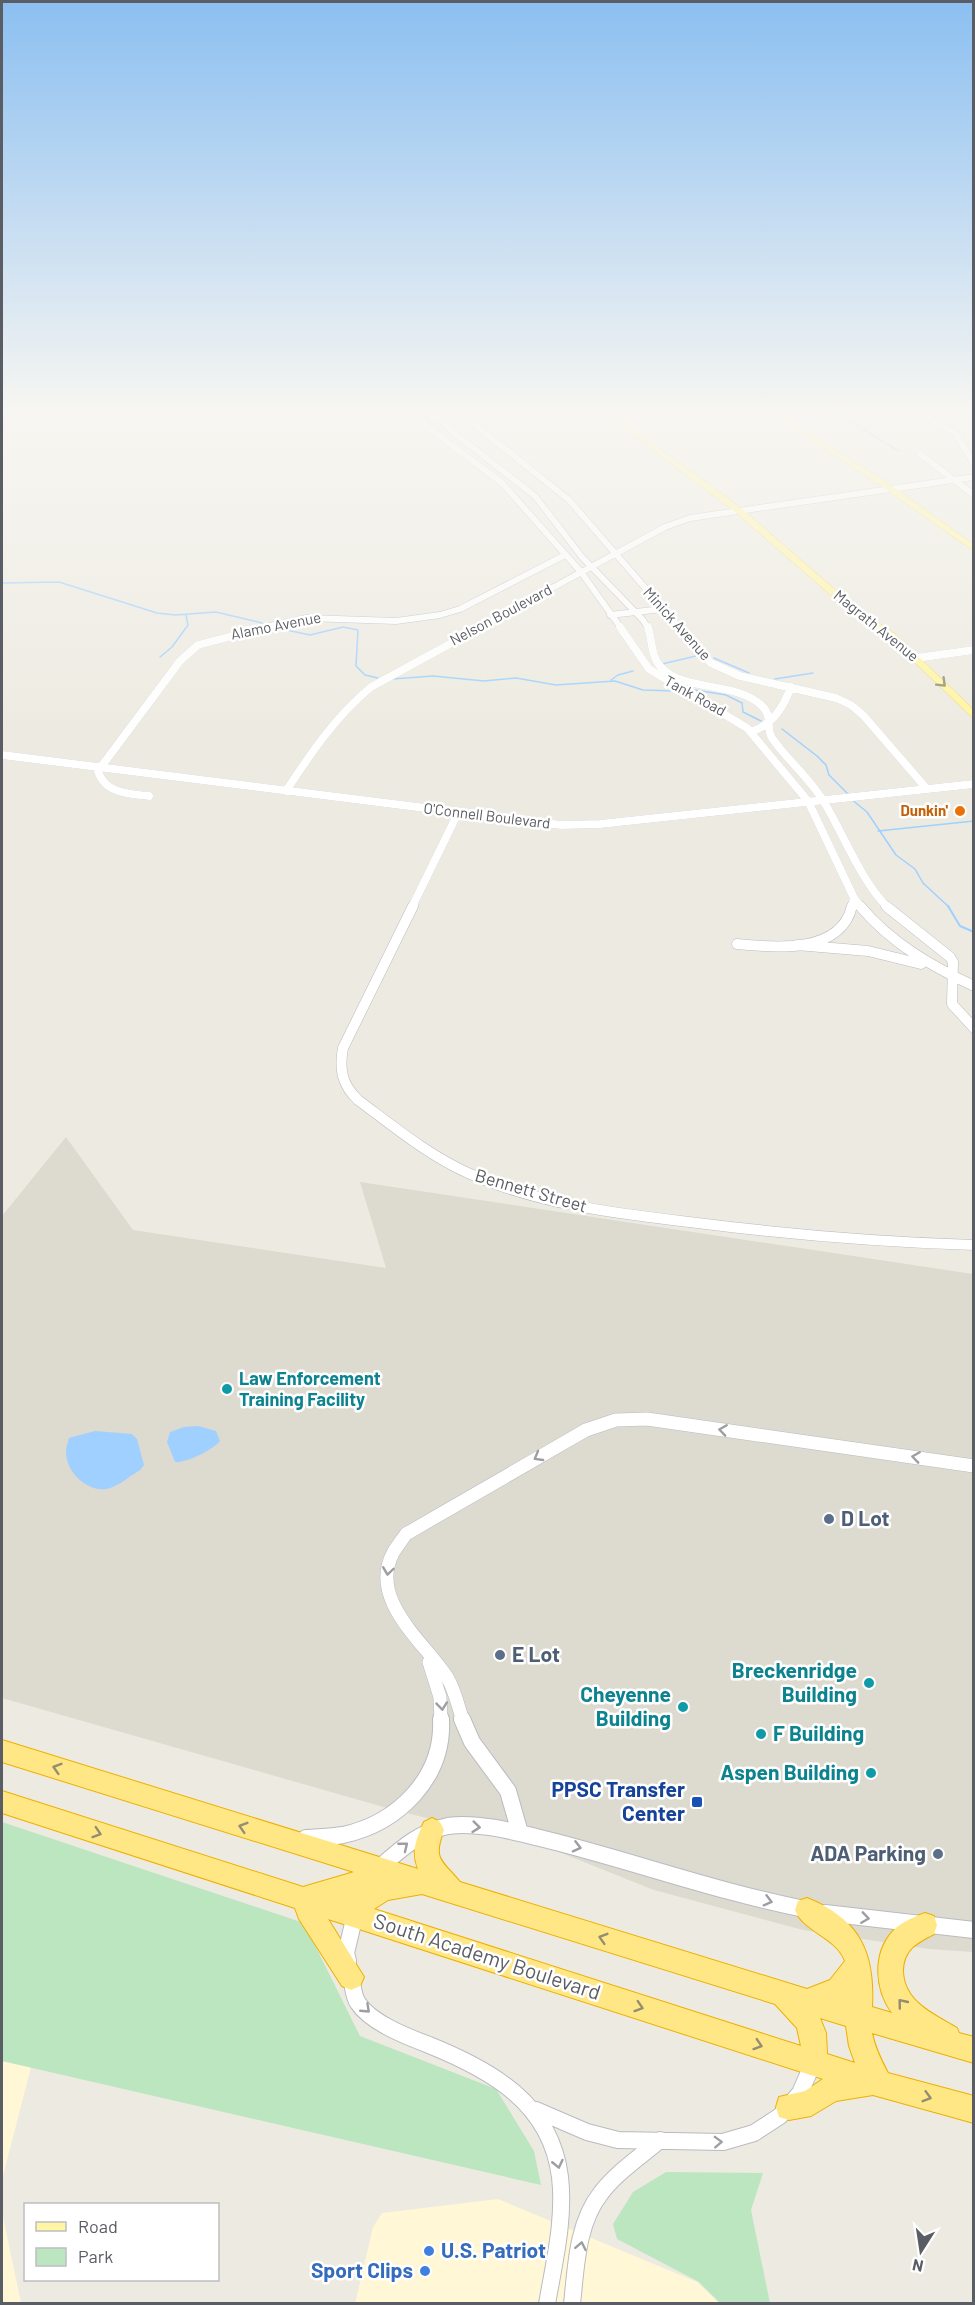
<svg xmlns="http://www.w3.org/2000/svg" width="975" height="2305" viewBox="0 0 975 2305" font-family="Barlow,sans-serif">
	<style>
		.commercial { fill: #fff7d5 }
		.education { fill: #dddad0 }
		.green { fill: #bce6bf }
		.water { fill: #9fd0ff }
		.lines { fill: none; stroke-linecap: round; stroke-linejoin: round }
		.stream-far1 { stroke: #9fd0ff; stroke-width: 1.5 }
		.stream { stroke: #9fd0ff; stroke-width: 2 }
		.minor-far4-casing { stroke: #b9bbc1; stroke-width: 7 }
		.minor-far3-casing { stroke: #b9bbc1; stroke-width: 8 }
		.minor-far2-casing { stroke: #b9bbc1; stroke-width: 11 }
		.minor-far1-casing { stroke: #b9bbc1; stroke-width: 14 }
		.minor-casing { stroke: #b9bbc1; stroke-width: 18 }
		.major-casing { stroke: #f5d052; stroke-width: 1 }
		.highway-casing { stroke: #eeb000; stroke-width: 2 }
		.minor-far4 { stroke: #fff; stroke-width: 6 }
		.minor-far3 { stroke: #fff; stroke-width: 8 }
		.minor-far2 { stroke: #fff; stroke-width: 10 }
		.minor-far1 { stroke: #fff; stroke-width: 13 }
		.minor { stroke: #fff; stroke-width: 16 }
		.major { fill: #fff5a4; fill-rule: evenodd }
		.highway { fill: #ffe786; fill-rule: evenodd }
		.oneway { stroke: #94927a }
		.oneway2 { stroke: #9c9ea1 }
		.oneway3 { stroke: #948d6f }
		.food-dot { fill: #e8710a; stroke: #fff; stroke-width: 2 }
		.culture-dot { fill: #0f9aa8; stroke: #fff; stroke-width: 2 }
		.service-dot { fill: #5c6f8a; stroke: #fff; stroke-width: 2 }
		.transit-dot { fill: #1a4fb4; stroke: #fff; stroke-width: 2 }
		.shop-dot { fill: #3f7fe0; stroke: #fff; stroke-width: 2 }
		.labels { text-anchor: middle; stroke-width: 5; stroke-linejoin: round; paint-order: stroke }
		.far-street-label { font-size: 15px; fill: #5a5d63; stroke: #fff }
		.far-food-label { font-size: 15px; font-weight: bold; fill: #c56008; stroke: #fff; text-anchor: end }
		.street-label { font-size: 18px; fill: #5a5d63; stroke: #fff }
		.culture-label { font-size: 18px; font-weight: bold; fill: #0d838f; stroke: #fff; text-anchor: start }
		.near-service-label { font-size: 21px; font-weight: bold; fill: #4e5e75; stroke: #fff; text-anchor: start }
		.near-culture-label { font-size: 21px; font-weight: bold; fill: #0d838f; stroke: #fff; text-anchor: end }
		.near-transit-label { font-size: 21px; font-weight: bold; fill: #164399; stroke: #fff; text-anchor: end }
		.near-street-label { font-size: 21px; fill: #5a5d63; stroke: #fff }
		.near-shop-label { font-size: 21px; font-weight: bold; fill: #366cbe; stroke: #fff; text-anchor: start }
	</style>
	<rect width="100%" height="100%" fill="#edebe1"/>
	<path class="commercial" d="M2,2061L31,2067L2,2180Z
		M498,2199L697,2282L719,2303L355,2304L373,2227L382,2213Z
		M2,2212L21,2303H2Z"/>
	<path class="education" d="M66,1137L133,1230L386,1268L360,1182L973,1274V1952L929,1949L803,1930L654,1890L554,1850L387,1808L2,1698V1216Z"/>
	<path class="green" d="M2,1822L304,1923L360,2036L496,2089L534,2151L541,2185L2,2061Z
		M666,2172L763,2173L751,2210L770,2303H720L699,2282L617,2239L613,2224L633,2192Z"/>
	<path class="water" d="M198,1426L216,1431L220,1441C212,1450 187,1463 175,1462L167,1442L170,1432L184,1427Z
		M95,1431L132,1434L137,1439L144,1465L140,1470C130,1476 119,1486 107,1489C87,1492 66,1472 66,1452C66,1447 68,1442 69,1438Z"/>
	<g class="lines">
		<path class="stream-far1" d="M831,410L899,451
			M2,583L59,582L157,613L175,615L216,612L262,623
			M277,628L310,635L343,627L358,630L356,666L365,675L378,678
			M160,657L172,647L188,625L186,615
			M714,658L749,673
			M662,664L696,656
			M392,679L433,676L484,681L516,678L556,685L615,681L643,690L674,691
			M775,679L813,673
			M611,680L618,675L633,671
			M695,690L726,695L742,703L743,712L761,721
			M782,729L817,756L826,765L829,775L848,794
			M851,799L867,812L896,855L915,869L923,883L949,907
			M878,831L974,821"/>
		<path class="stream" d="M948,906L960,926L974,932"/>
		<defs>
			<path id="minor-far4" d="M405,410L502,483L581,572L621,628
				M430,410L453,432L535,496L582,557L643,620L648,628
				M452,410L469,420L569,500L680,628
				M915,410L956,434L974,464
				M431,418L472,410
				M920,454L974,495
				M610,615L662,609
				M260,628L307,618L396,621L440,615L460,609L565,555
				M478,628L665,527L690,518L974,477"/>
			<path id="minor-far3" d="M620,627L649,669L747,728L808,801L854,898L861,907
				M648,627C652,639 651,656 660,666C682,692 735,681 761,705C774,717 765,727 772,738C787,760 810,778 824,802C845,837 859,877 887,907
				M679,627L711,663L740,676L836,698L851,705L863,715L927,789
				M916,658L974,650
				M751,732C773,724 783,708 791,687
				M2,755L561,825L600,824L974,784
				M286,791C311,753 336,716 371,687L481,627
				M149,796C129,794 104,793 98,771L180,661L198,645L267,627
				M412,907L458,813
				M852,907L854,898"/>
			<path id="minor-far2" d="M413,906L343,1048C339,1069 342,1085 358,1100C393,1126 428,1155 468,1173C537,1204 614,1213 689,1222C784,1234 878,1242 974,1245
				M860,906C891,943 931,966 974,986
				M886,906L950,957L953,962L952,1004L974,1028
				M737,944C775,948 841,954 852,906
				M797,945L868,951L921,964"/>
			<path id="minor-far1" d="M429,1662L440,1697L441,1721
				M463,1721C458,1706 455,1690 447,1677C425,1643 368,1600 393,1553C397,1546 402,1540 406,1534L586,1430L616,1420L647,1419L974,1466"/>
			<path id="minor" d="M462,1719L472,1742L508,1791L520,1833
				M306,1838C318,1837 331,1837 343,1835C398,1823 444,1778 441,1719
				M379,1868C401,1849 419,1832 448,1826C479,1821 523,1834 552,1841C638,1863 722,1893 809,1910
				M825,1913L974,1930
				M348,1961L346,1953L355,1915
				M351,1977C353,1985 353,1996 358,2003C371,2023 408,2037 429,2045C491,2070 551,2103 560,2177C565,2219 554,2263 547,2304
				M536,2110L587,2132L618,2140L723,2142L754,2133L780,2116L800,2093L813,2063
				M572,2304C576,2267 577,2223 601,2193C617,2172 640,2157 660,2140"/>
			<path id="major" d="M599,410H607L740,507L855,607L895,634L974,710V719L889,638L849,611L734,511Z
				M765,410H773L891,485L974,545V551L885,489Z"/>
			<path id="highway" d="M2,1740L418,1869C411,1851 416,1839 424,1822L432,1818L440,1822L444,1830C432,1860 442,1860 460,1882L807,1989L830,1980L845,1961C836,1937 804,1932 795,1910L798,1901L807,1898C860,1919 875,1953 872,2007L892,2013C875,1990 872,1954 893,1931C901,1922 914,1917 925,1913L934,1916L937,1925L934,1934C917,1943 904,1949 903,1970C903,2002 934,2014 957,2028L959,2033L974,2037V2063L872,2033C875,2048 881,2060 888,2073L974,2096V2123L873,2095L836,2101L811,2116L789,2120L779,2117L776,2107L779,2097L805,2091L823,2079L328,1919L364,1977L360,1986L351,1990L342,1986L299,1919L295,1908L2,1813V1791L303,1887L354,1872L2,1762ZM422,1894L775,2004L797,2028L801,2046L374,1909L388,1900ZM820,2018L846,2026L849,2046L855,2063L827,2054L826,2033Z"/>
		</defs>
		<use href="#minor-far4" class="minor-far4-casing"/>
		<use href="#minor-far3" class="minor-far3-casing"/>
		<use href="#minor-far2" class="minor-far2-casing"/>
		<use href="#minor-far1" class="minor-far1-casing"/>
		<use href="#minor" class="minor-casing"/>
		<use href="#major" class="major-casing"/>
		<use href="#highway" class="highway-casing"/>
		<use href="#minor-far4" class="minor-far4"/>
		<use href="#minor-far3" class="minor-far3"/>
		<use href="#minor-far2" class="minor-far2"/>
		<use href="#minor-far1" class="minor-far1"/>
		<use href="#minor" class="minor"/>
		<use href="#major" class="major"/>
		<use href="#highway" class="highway"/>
	</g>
	<defs><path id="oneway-chevron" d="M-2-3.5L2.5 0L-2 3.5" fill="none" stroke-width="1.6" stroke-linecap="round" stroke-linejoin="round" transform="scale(1.5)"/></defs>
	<use class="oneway" href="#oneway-chevron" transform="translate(942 683) rotate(45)"/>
	<g class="oneway2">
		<use href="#oneway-chevron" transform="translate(723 1430) rotate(-172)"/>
		<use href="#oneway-chevron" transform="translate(538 1457) rotate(150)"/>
		<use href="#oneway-chevron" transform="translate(916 1457) rotate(-172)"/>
		<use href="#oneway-chevron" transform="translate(388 1571) rotate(98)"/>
		<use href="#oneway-chevron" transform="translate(442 1706) rotate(84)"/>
		<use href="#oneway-chevron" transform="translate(476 1827) rotate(6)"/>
		<use href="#oneway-chevron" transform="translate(404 1846) rotate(-39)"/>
		<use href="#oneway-chevron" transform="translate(577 1847) rotate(14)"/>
		<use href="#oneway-chevron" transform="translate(768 1901) rotate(15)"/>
		<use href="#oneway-chevron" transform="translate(865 1918) rotate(8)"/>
		<use href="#oneway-chevron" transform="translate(366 2009) rotate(43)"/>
		<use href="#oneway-chevron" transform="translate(718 2142) rotate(-2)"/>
		<use href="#oneway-chevron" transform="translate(558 2164) rotate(77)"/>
		<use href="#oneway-chevron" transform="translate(581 2246) rotate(-79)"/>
	</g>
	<g class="oneway3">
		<use href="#oneway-chevron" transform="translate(57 1768) rotate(-163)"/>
		<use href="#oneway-chevron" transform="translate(243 1827) rotate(-163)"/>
		<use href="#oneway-chevron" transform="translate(97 1833) rotate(18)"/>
		<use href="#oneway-chevron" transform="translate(603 1938) rotate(-163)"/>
		<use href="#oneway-chevron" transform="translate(902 2003) rotate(-129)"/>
		<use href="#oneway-chevron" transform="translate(639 2007) rotate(18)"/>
		<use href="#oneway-chevron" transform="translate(758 2045) rotate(18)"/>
		<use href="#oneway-chevron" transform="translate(927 2097) rotate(16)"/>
	</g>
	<linearGradient id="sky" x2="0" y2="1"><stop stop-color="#8bbff1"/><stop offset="0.56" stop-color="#f7f6f2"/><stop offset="1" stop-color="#f7f6f2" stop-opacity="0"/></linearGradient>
	<rect width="975" height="733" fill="url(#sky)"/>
	<circle class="food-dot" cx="960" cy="811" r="6"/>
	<g class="culture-dot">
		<circle cx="227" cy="1389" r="6"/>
		<circle cx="869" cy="1683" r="6"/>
		<circle cx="683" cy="1707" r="6"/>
		<circle cx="761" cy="1734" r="6"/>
		<circle cx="871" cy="1773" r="6"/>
	</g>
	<g class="service-dot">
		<circle cx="829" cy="1519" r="6"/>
		<circle cx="500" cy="1655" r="6"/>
		<circle cx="938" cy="1854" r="6"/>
	</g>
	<rect class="transit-dot" x="691" y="1796" width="12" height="12" rx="3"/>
	<g class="shop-dot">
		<circle cx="429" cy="2251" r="6"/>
		<circle cx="425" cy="2271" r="6"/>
	</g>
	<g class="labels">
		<g class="far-street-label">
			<text transform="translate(501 615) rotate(-28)" y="5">Nelson Boulevard</text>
			<text transform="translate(677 624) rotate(48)" y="5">Minick Avenue</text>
			<text transform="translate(276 626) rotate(-11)" y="5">Alamo Avenue</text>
			<text transform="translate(876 626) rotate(39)" y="5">Magrath Avenue</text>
			<text transform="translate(695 696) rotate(29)" y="5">Tank Road</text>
			<text transform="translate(487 816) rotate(7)" y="5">O'Connell Boulevard</text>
		</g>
		<g class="far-food-label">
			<text x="948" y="816">Dunkin'</text>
		</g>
		<g class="street-label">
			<text transform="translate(531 1191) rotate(16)" y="6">Bennett Street</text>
		</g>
		<g class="culture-label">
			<text x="239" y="1385">Law Enforcement<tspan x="239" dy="21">Training Facility</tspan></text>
		</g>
		<g class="near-service-label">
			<text x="841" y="1526">D Lot</text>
			<text x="512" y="1662">E Lot</text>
			<text x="926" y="1861" text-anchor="end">ADA Parking</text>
		</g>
		<g class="near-culture-label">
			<text x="857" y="1678">Breckenridge<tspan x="857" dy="24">Building</tspan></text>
			<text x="671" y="1702">Cheyenne<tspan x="671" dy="24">Building</tspan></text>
			<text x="773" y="1741" text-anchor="start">F Building</text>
			<text x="859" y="1780">Aspen Building</text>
		</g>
		<g class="near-transit-label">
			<text x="685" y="1797">PPSC Transfer<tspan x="685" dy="24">Center</tspan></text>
		</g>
		<g class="near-street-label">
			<text transform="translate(487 1957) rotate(18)" y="7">South Academy Boulevard</text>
		</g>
		<g class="near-shop-label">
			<text x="441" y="2258">U.S. Patriot</text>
			<text x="413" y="2278" text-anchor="end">Sport Clips</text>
		</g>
	</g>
	<rect width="975" height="2305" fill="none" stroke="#5a5d63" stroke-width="6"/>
	<rect x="24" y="2203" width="195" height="78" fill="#ffffff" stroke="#bdbec1" stroke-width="1.5"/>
	<rect x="36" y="2222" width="30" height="9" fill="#fff5a4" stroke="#bdbec1" stroke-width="1.5"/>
	<text x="78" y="2233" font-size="18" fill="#5a5d63">Road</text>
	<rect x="36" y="2248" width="30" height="18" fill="#bce6bf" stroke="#bdbec1" stroke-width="1.5"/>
	<text x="78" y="2263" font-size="18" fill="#5a5d63">Park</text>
	<g transform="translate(921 2251) rotate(192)" stroke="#ffffff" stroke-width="4.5" paint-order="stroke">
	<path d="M0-4.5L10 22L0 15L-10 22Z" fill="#5a5d63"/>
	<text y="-9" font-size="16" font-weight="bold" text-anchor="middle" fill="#5a5d63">N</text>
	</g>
</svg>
